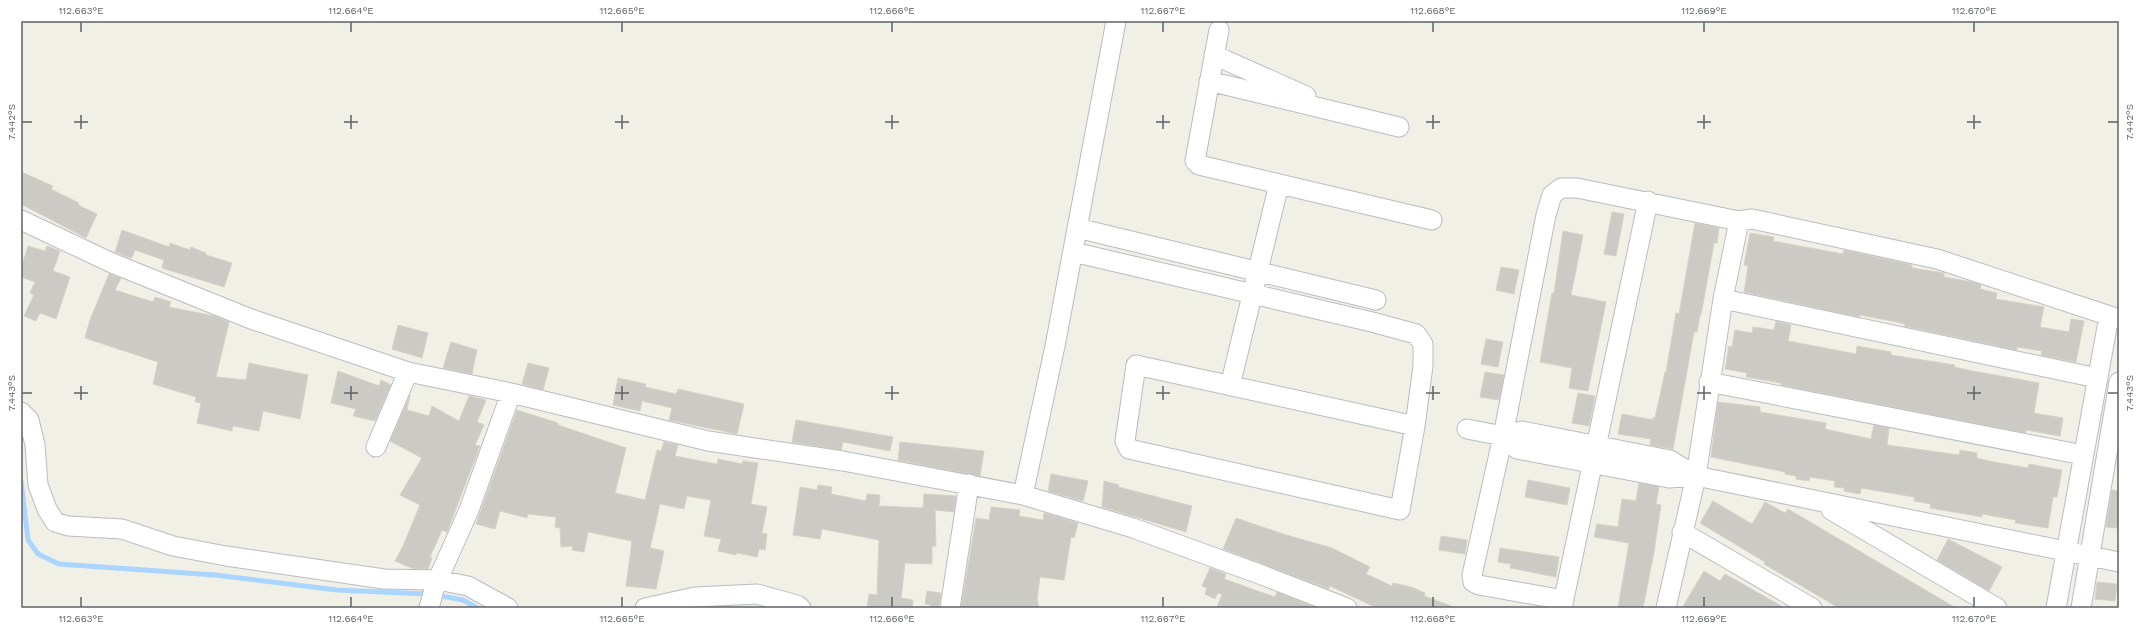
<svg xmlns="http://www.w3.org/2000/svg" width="2140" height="629" viewBox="0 0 2140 629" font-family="'Work Sans',sans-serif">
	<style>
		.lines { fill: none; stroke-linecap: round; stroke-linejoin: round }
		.stream { stroke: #aad5ff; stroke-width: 5 }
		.building { fill: #cccac4; stroke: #d7d2c5 }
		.minor-casing { stroke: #b9bcc1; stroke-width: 21 }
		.minor { stroke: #fff; stroke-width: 19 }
		.ticks { fill: none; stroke: #5e6268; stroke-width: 1.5 }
		.neatline { fill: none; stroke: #5e6268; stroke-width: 1.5 }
		.ticks-label { font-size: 10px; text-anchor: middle; fill: #5e6268 }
	</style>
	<rect width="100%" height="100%" fill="#f1f0e7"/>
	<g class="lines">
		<path class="stream" d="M21,481L28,540L38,554L59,564L215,575L337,590L428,594
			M436,595L463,600L477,608"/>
	</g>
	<path class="building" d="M21,172L53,186L51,189L79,203L78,205L97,214L86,238L21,204Z
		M1612,212L1624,214L1616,256L1604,254Z
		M1695,223L1719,228L1717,243H1714L1701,315H1700L1697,332H1694L1673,449L1650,445L1651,439L1618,434L1622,414L1653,420V417L1655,418L1665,372H1666L1676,313L1679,314Z
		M122,230L169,247L170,243L190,250L191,247L206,253V255L232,263L224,287L162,268L164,260L135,250L132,258H130L115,252Z
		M1563,231L1583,235L1571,295L1606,302L1588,391L1569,388L1572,368L1540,362L1552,293H1554Z
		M1750,233L1774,237L1773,241L1843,254L1844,250L1912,265V268L1944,273V277L1972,282L1981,285L1980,289L1997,293L1996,299L2044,307L2040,327L2069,332L2071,319L2084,321L2076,362L2041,355L2042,351L2017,347V350L1904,326L1905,324L1892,321L1860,315L1859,317L1744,292L1748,266L1744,265Z
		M28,246L45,251L47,246L60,251L53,271L70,277L56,319L40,313L36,321L24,316L34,295L30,293L35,282L21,277V268Z
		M1501,267L1519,270L1514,294L1496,290Z
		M109,274L121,278L115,290L153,302L155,297L171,302L169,307L214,316L229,322L216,377L246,380L249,363L308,375L300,419L263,411L259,431L233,426L232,431L197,423L201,403L195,402L196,397L153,384L158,362L85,338L90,320Z
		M1776,321L1791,325L1788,341L1856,354L1857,346L1891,352V355L1955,365L1954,367L1973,371L2039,383L2034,413L2063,418L2060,436L2026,430L2025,433L1781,385V383L1746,377L1747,373L1725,369L1729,346L1732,347L1735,330L1752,333L1753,327L1774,330Z
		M398,325L428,333L422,358L392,349Z
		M1486,339L1503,342L1498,367L1481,364Z
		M451,342L477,350L472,374L443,368Z
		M528,363L549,368L543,390L522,384Z
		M338,371L379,386L381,380L391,385L375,421L353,416L356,409L331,403Z
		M1485,372L1504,375L1499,400L1480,397Z
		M618,378L646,384L645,387L676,394L678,389L744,404L737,434L669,420L672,408L642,401L640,411L613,405Z
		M1578,393L1595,396L1589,426L1572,423Z
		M410,395L407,410L429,416L432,406L459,421L469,396L486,400L477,422L484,425L475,445L480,446L449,527L447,532L442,530L430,557L432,558L428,569H414L395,561L403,546L420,505L400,495L422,458L390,441Z
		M1718,402L1760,407V412L1826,423L1825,429L1871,439L1874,425L1889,428L1887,445L1959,455L1960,450L1977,453V458L1989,461L2028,468L2029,464L2062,470L2057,497H2053L2048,528L2015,523L2016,520L1982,514V517L1930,508L1931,504L1914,501V497L1861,488L1860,494L1844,491L1845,488L1834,487L1835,481L1810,477L1809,481L1796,479V476L1785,474V472L1711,457Z
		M517,410L558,423V425L626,448L615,493L645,500L657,450L661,451L664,442L678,445L675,456L717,464L718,459L742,464L743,461L758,463L751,504L767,507L762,533L767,534L765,550L759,549L757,557L737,553L736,555L718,551L721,539L704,536L711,500L687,496L684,509L660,504L650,548L664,551L656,589L626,586L632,541L588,532L584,552L572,550L573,546L561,547L560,528L555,527L556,517L528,514L527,518L500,511L495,529L476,524Z
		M796,420L893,437L890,451L843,442L841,450L792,442Z
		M900,442L984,451L980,476L898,460Z
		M1051,474L1088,481L1083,501L1048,491Z
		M1528,480L1570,488L1567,505L1525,497Z
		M1104,481L1119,485L1118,487L1192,506L1186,532L1102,507Z
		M1639,483L1659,487L1656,504L1661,505L1654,552L1643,608H1618L1629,543L1594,537L1597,524L1618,527L1622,499L1636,501Z
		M818,485L832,487L831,494L866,501L867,494L880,495L879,506L923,508L924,494L956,496L954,512L935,510L936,546H932V564L905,563L901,598L913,600L912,608H867L869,594L877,595L879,540L822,529L820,539L793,535L800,487L817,490Z
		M2112,490L2119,491V528L2106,527Z
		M1713,501L1752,524L1765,502L1785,513L1788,509L1956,608H1839L1764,564L1765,562L1700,523Z
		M991,507L1020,510L1019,516L1043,520L1044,513L1078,523L1074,538L1071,537L1064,580L1040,577L1037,599L1039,608H961L976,518L989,520Z
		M1236,518L1283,534L1332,548L1370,567L1366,574L1392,586L1393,583L1411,587L1425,593L1424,596L1451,606V608H1377L1330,586L1329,589L1223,549Z
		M1441,536L1467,540L1465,554L1439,550Z
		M1948,539L2002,567L1989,591L1937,560Z
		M1500,548L1559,557L1556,577L1510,568L1511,564L1498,562Z
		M1210,568L1226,574L1224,579L1275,597L1277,592L1317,608H1217L1222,594L1218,593L1215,599L1205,594L1207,588L1202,586Z
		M1704,571L1720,581L1725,574L1785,608H1682Z
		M2097,582L2117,584L2115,601L2095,599Z
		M927,591L941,593L939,608H930L931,605L925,604Z"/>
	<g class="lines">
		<defs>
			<path id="minor" d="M1219,30L1195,161L1199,165L1432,220
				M1214,55L1306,96
				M1209,81L1399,127
				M21,220L112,263L251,319L408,372L511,393L708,441L843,461L1023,495L1133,528L1262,575L1347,608
				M1077,228L1376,300
				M1073,252L1372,322L1416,334L1423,344V366L1415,426L1400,510L1129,449L1125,441L1136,365L1415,426
				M1723,299L2097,378
				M1709,382L2083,455
				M1230,386L1279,184
				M21,412L29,420L35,445L38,485L47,509L55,522L68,526L122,529L173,546L226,556L384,579L438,580L468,586L508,608
				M1467,429L1503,436L1517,449L1669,478L1696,476L2119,562
				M1503,436L1522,431L1670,460L1696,476
				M376,447L408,372
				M1023,495L1055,346L1116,21
				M1831,510L1997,608
				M1682,532L1812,608
				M1564,600L1479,585L1473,582L1472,575L1503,436L1546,215L1552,195L1561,188H1577L1739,221
				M429,608L435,586L469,510L511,393
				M645,608L695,597L757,594L797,605L801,608
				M950,608L969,484
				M1562,608L1648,201
				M1666,608L1696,476L1723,299L1739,221L1752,219L1937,259L2119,319
				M2056,608L2109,316
				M2081,608L2119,382"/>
		</defs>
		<use href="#minor" class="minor-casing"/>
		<use href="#minor" class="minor"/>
	</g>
	<path class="ticks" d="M81,22V32M351,22V32M622,22V32M892,22V32M1163,22V32M1433,22V32M1704,22V32M1974,22V32M81,115V129M351,115V129M622,115V129M892,115V129M1163,115V129M1433,115V129M1704,115V129M1974,115V129M22,122H32M74,122H88M344,122H358M615,122H629M885,122H899M1156,122H1170M1426,122H1440M1697,122H1711M1967,122H1981M2108,122H2118M81,386V400M351,386V400M622,386V400M892,386V400M1163,386V400M1433,386V400M1704,386V400M1974,386V400M22,393H32M74,393H88M344,393H358M615,393H629M885,393H899M1156,393H1170M1426,393H1440M1697,393H1711M1967,393H1981M2108,393H2118M81,597V607M351,597V607M622,597V607M892,597V607M1163,597V607M1433,597V607M1704,597V607M1974,597V607"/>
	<rect width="2140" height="629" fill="none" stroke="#ffffff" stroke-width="44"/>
	<rect x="22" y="22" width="2096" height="585" class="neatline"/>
	<g class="ticks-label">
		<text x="81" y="14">112.663°E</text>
		<text x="351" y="14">112.664°E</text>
		<text x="622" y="14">112.665°E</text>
		<text x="892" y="14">112.666°E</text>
		<text x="1163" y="14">112.667°E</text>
		<text x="1433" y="14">112.668°E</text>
		<text x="1704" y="14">112.669°E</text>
		<text x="1974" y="14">112.670°E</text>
		<text transform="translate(11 122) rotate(-90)" y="4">7.442°S</text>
		<text transform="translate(2129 122) rotate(-90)" y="4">7.442°S</text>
		<text transform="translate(11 393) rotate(-90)" y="4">7.443°S</text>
		<text transform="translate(2129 393) rotate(-90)" y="4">7.443°S</text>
		<text x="81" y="622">112.663°E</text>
		<text x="351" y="622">112.664°E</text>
		<text x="622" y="622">112.665°E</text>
		<text x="892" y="622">112.666°E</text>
		<text x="1163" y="622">112.667°E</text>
		<text x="1433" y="622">112.668°E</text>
		<text x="1704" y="622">112.669°E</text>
		<text x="1974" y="622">112.670°E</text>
	</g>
</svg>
